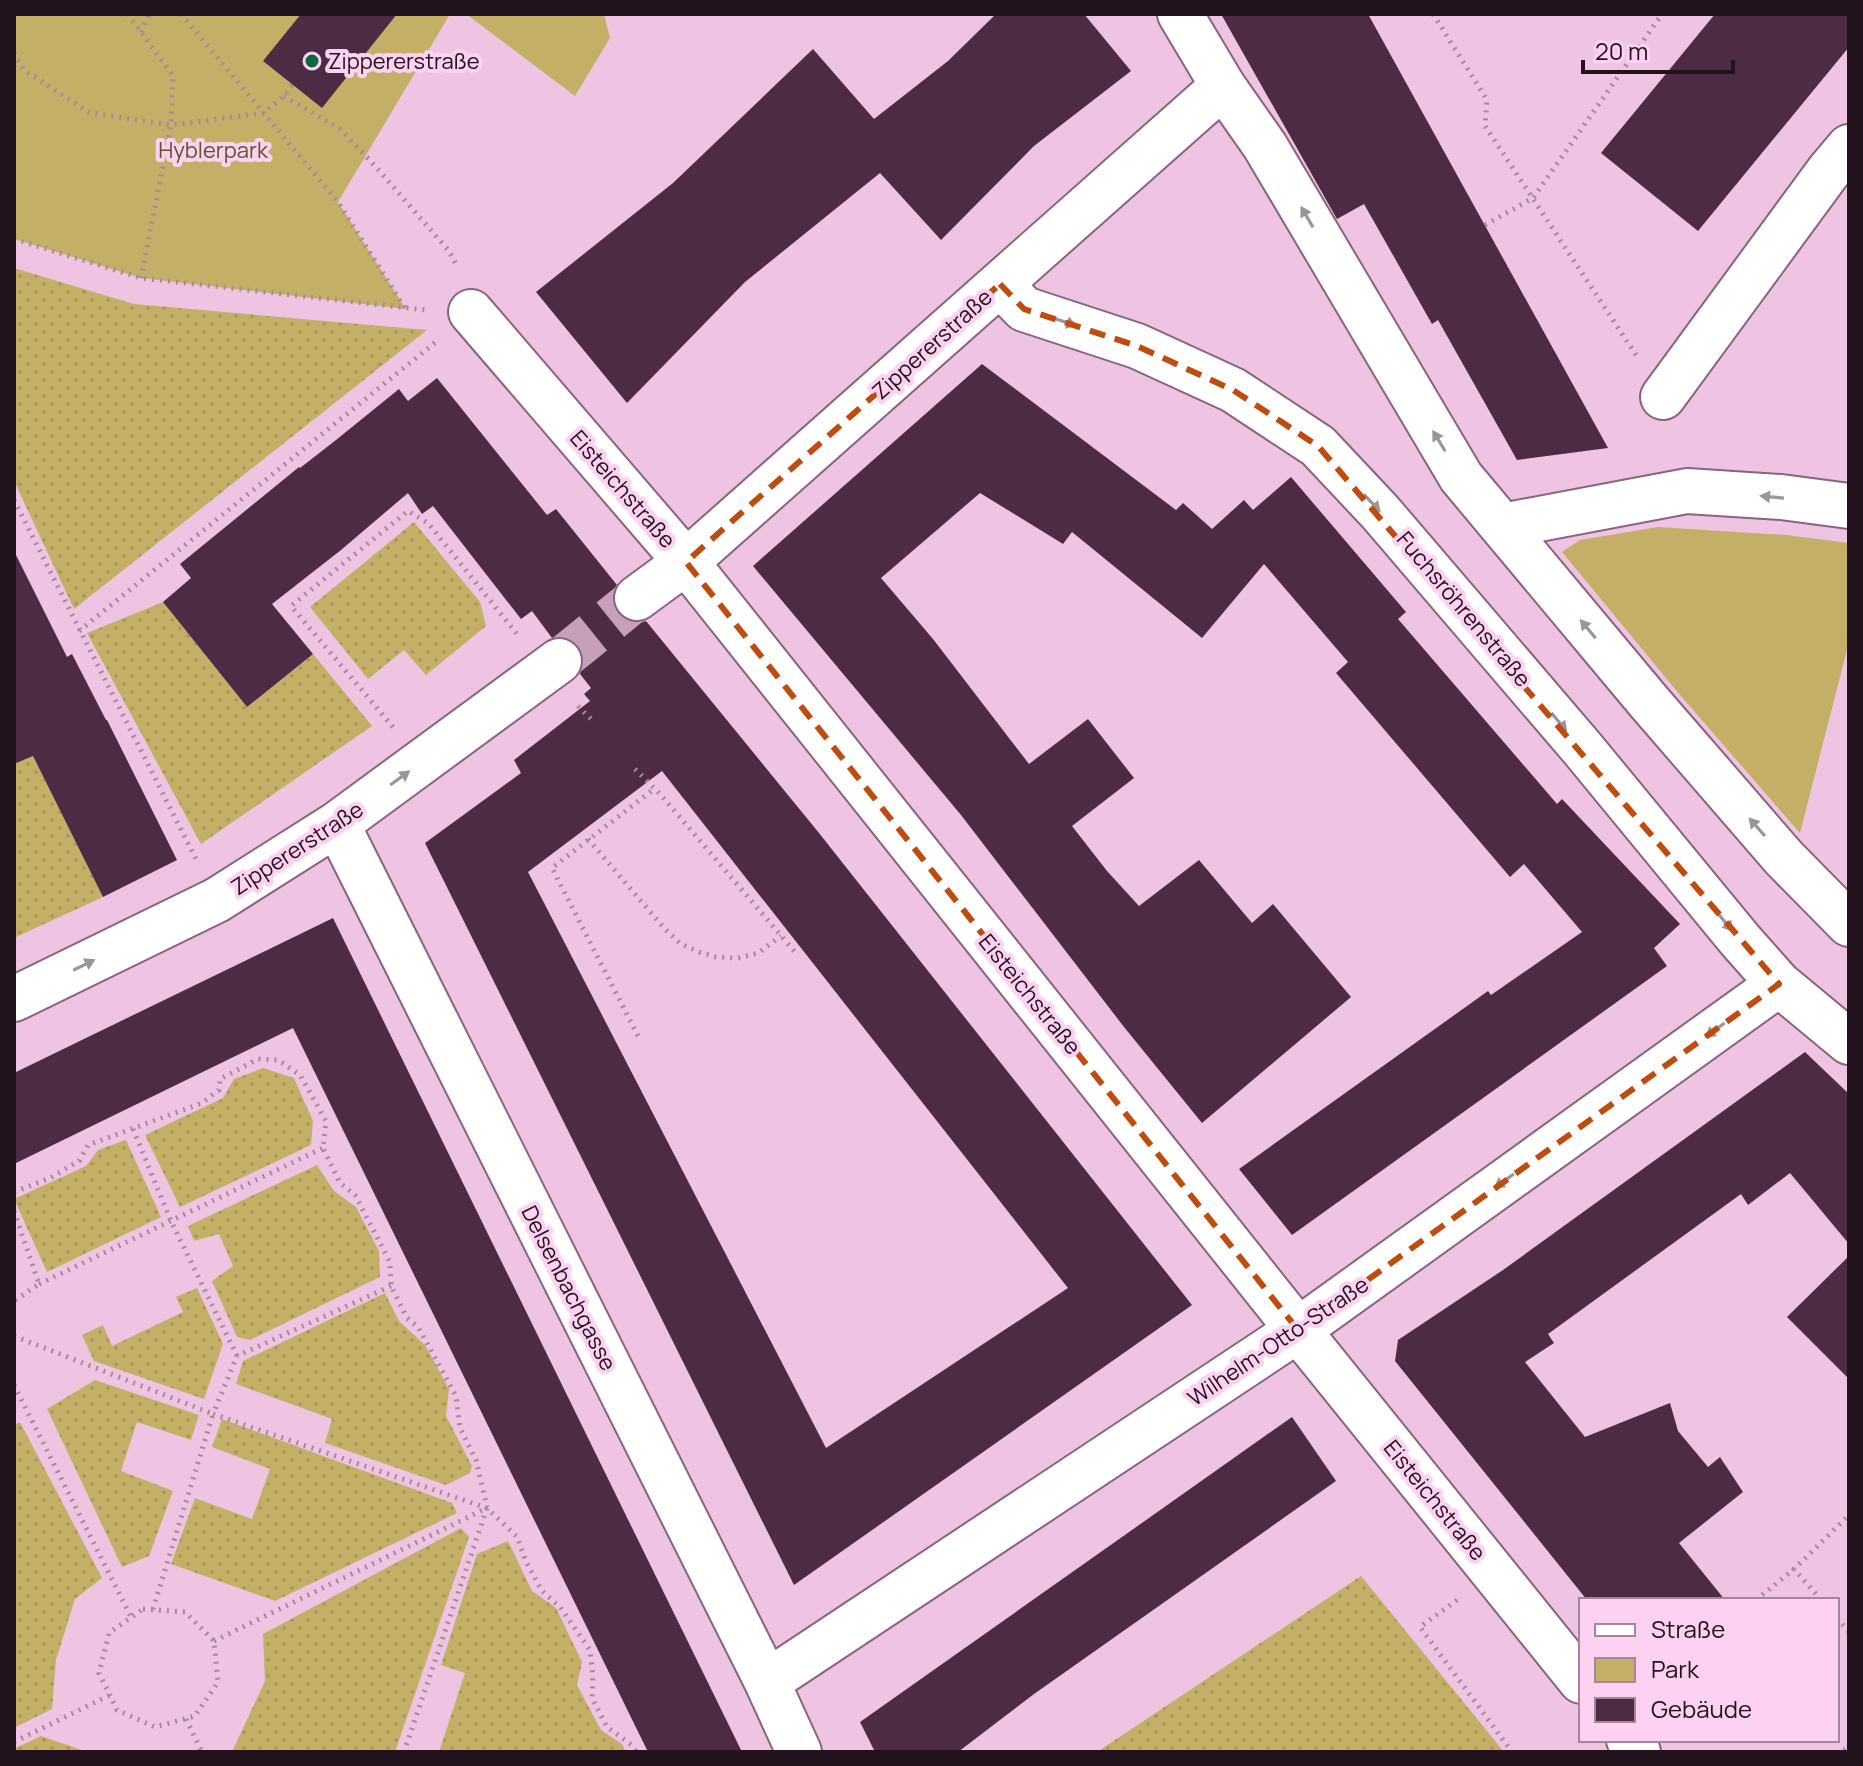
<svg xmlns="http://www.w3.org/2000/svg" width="1863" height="1766" viewBox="0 0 1863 1766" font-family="Manrope,sans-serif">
  <defs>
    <pattern id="grass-dots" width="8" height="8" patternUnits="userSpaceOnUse" patternTransform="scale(2)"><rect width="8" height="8" fill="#c3b066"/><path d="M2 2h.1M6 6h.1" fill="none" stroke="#a79658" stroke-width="1.8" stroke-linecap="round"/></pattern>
  </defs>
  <rect width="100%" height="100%" fill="#efc4e3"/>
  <path fill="url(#grass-dots)" d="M14,268L134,304L427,330L74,609L14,481Z
    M414,522L480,602L486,626L426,675L404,650L368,679L310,607Z
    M163,602L247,707L313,654L372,726L201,844L87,633Z
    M14,740L24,760L33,756L103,897L14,938Z
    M263,1068L294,1078L313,1121L311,1145L180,1207L145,1135L223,1098L234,1079Z
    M126,1140L161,1217L47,1272L14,1199L86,1166L98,1150Z
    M317,1165L334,1191L356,1207L379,1251L380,1277L250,1340L237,1337L212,1281L233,1266L219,1234L194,1241L188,1226Z
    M197,1288L223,1344L204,1399L94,1361L82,1335L103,1325L112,1346L183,1312L176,1297Z
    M385,1293L399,1321L425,1345L449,1389L446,1416L472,1466L470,1473L446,1485L325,1443L332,1419L236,1384L243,1361Z
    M95,1380L199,1415L191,1440L137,1422L121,1471L173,1491L149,1556L122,1567L47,1409Z
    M222,1419L452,1503L457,1513L275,1601L171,1564L195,1498L252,1519L270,1469L212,1447Z
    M20,1422L102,1578L75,1599L56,1660L52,1709L14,1728V1425Z
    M461,1528L469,1537L395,1752H232L265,1681L263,1634Z
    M508,1541L532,1591L556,1608L582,1662L577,1685L601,1730L622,1744L626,1752H439L465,1673L441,1665L477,1554Z
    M1361,1576L1504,1752H1097Z
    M41,1736L88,1752H14V1749Z"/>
  <path fill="#c3b066" d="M14,14H450L338,202L406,309L141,278L14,239Z
    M466,14H604L610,38L575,96Z
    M1658,527L1786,535L1849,543V642L1800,833L1680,695L1562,552L1580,540Z"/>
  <path fill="#4d2b45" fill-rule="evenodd" d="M301,14H397L322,108L263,61Z
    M996,14H1084L1131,71L1034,146L941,240L880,173L745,282L627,403L536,292L673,183L813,49L874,119L948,61Z
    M1221,14H1368L1608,448L1517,460L1438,320L1432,324L1364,204L1337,219Z
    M1715,14H1849V47L1698,231L1601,153Z
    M982,364L1176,510L1183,503L1212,529L1244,500L1253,510L1291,477L1406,612L1398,619L1557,804L1562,799L1680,924L1654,948L1667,966L1292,1235L1239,1169L1488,991L1491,995L1582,932L1524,864L1510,877L1336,673L1348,662L1264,564L1202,638L1072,532L1063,544L980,493L881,578L933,639L1029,764L1088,719L1134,778L1072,826L1107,871L1139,906L1199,860L1252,923L1273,904L1351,997L1202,1123L1124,1027L961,815L753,566Z
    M437,378L547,515L556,509L617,585L614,589L612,600L617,613L628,621L639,623L646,621L819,833L1192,1305L794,1585L425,843L521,773L514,760L590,701L584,694L591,688L580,674L584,659L580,647L568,638L557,636L552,638L532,611L521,619L433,506L422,514L408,493L341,550L272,604L313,654L247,707L163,602L191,578L180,564L299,467L300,468L336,440L399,389L408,401ZM662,771L1068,1288L826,1448L528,872Z
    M14,551L67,657L72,654L106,720H107L177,860L103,897L33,756L14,764Z
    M333,918L742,1752H648L293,1028L14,1164V1073Z
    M1805,1052L1849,1094V1244L1790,1173L1748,1205L1741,1194L1548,1334L1554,1343L1525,1362L1585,1437L1670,1403L1678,1431L1708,1467L1720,1457L1743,1492L1679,1543L1725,1600H1587L1395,1361L1398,1340L1503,1270Z
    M1849,1256V1379L1787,1317Z
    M1292,1417L1336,1481L1034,1694L958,1752H875L860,1722Z"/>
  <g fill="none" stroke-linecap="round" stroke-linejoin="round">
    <path stroke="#c6a0bb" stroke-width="44" stroke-dasharray="44 22" stroke-linecap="butt" d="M559,661L637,598"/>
    <defs>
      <path id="minor" d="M1180,14L1223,86L1265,146L1461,477L1649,702L1784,858L1849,924
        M1000,284L1024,309L1137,346L1233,390L1318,446L1380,512L1582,748L1740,940L1779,984L1849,1042
        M471,312L686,562L1298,1330L1581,1681
        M1663,397L1828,172L1849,147
        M1502,526L1687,491L1781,497L1849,506
        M637,598L686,562L1223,86
        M337,824L767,1682L799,1752
        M14,999L217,900L337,824L559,661
        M767,1682L1298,1330L1779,984
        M1629,1740L1638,1752"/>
    </defs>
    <use href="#minor" stroke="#89637f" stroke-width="48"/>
    <path stroke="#a9879f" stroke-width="5" stroke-dasharray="2 6" stroke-linecap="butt" d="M128,14L173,76L171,125L141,278
      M181,14L338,202L405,308
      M1433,14L1487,100L1485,126L1636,355
      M141,32L149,14
      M14,53L24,70L90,113L171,125L264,113L284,96L293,84
      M284,96L340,129L376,167L449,251L457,266
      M1485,225L1533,198L1662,14
      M14,239L141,278L426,310
      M14,500L196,859
      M79,631L437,341
      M578,706L591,719
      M393,727L291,606L408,511L428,523L517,634
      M635,769L660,794L795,952
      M588,839L664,928L681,944L699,952L716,957L738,958L758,953L781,936
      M638,1036L552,868L654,789
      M133,1129L171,1221L237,1356
      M14,1192L50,1178L79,1161L88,1145L202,1103L219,1090L220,1079L258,1059L278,1060L300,1075L326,1121L323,1148L340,1183L355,1195L390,1262L391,1286L407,1318L418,1327L456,1396L460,1428L476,1460L487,1507
      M14,1211L39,1284L14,1301
      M39,1284L323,1148
      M391,1286L237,1356L213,1414L487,1508L517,1537L526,1562L542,1591L560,1607L590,1650L593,1676L592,1698L607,1727L633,1746L636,1752
      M14,1336L213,1414L153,1609
      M14,1385L131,1617
      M1457,1600L1420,1627L1512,1752
      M1756,1600L1794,1569
      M1821,1600L1794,1569L1849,1515
      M143,1609L185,1612L214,1641L218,1682L195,1716L155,1727L117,1710L99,1673L109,1633Z
      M1837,1618L1849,1632
      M214,1641L487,1508L404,1752
      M186,1719L202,1752
      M14,1742L110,1695
      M1844,1750L1849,1746"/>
    <use href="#minor" stroke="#fff" stroke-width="44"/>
  </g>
  <defs><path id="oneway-solid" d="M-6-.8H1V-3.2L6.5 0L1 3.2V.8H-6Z" transform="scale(2)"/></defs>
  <g fill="#9b9499">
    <use href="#oneway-solid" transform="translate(1307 217) rotate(-120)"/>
    <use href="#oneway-solid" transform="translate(1065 322) rotate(18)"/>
    <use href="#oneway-solid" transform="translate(1439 441) rotate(-121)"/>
    <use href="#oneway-solid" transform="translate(1772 497) rotate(-175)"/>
    <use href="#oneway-solid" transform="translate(1372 503) rotate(47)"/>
    <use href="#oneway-solid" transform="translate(1588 629) rotate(-130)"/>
    <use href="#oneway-solid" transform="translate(1559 722) rotate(50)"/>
    <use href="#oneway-solid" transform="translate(400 778) rotate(-36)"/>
    <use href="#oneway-solid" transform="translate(1757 827) rotate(-131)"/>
    <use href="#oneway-solid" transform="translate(1725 922) rotate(51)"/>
    <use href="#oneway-solid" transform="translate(84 965) rotate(-26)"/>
    <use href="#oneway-solid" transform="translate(1715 1030) rotate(144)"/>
    <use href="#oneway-solid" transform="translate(1504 1181) rotate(144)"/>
  </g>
  <path fill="none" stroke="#c04b0f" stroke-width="6" stroke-dasharray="16 10" stroke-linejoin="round" d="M1000,284L1024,309L1137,346L1233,390L1318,446L1779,984L1298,1330L686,562Z"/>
  <circle fill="#0c693d" stroke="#fcd1f1" stroke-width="3" cx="312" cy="61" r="8"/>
  <g text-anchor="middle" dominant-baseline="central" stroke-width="8" stroke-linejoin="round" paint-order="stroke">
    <g font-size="22" fill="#21121d" stroke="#fcd1f1" text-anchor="start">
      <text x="328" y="61">Zippererstraße</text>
    </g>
    <g font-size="22" fill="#605529" stroke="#fcd1f1">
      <text x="213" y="150">Hyblerpark</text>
    </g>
    <g font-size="22" fill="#21121d" stroke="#fcd1f1">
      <text transform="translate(932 344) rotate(-42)">Zippererstraße</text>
      <text transform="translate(623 489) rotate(49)">Eisteichstraße</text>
      <text transform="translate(1464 609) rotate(50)">Fuchsröhrenstraße</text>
      <text transform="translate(297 848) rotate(-33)">Zippererstraße</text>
      <text transform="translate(1030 994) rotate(51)">Eisteichstraße</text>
      <text transform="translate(569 1288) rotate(63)">Delsenbachgasse</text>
      <text transform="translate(1278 1341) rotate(-34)">Wilhelm-Otto-Straße</text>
      <text transform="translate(1435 1500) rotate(51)">Eisteichstraße</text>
    </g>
  </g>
  <rect width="1863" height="1766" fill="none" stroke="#21121d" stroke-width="32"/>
  <rect x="1579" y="1598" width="260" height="144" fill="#fcd1f1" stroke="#a4859c" stroke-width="2"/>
  <rect x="1595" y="1624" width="40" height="12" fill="#ffffff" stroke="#a4859c" stroke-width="2"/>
  <text x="1651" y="1638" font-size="24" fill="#21121d">Straße</text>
  <rect x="1595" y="1658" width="40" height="24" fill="#c3b066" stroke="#a4859c" stroke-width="2"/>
  <text x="1651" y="1678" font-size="24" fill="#21121d">Park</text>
  <rect x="1595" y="1698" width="40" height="24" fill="#4d2b45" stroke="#a4859c" stroke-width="2"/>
  <text x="1651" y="1718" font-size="24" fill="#21121d">Gebäude</text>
  <path d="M1583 60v12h150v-12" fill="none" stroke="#21121d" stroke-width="4"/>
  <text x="1595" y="60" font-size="24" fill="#21121d" stroke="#fcd1f1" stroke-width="6" paint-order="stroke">20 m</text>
</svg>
